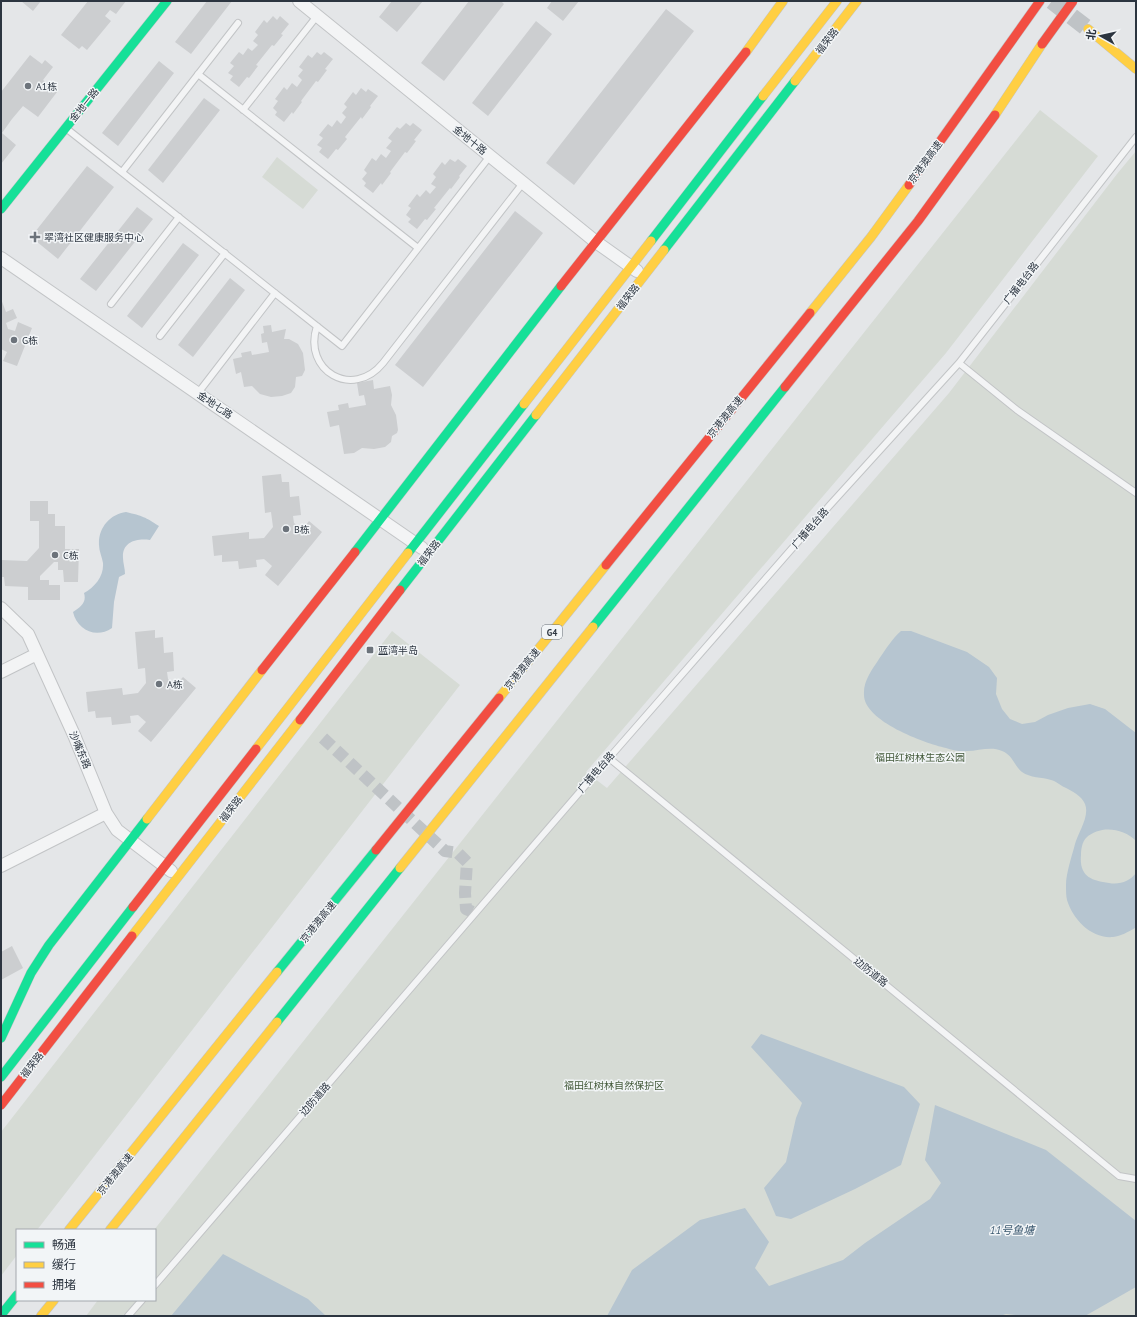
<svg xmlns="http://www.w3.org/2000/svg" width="1137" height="1317" viewBox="0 0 1137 1317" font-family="'PT Sans','Noto Sans SC',sans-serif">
  <rect width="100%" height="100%" fill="#e4e6e8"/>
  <path fill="#d6dbd5" d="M1040,110L1098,156L946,353L586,772L607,788L949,393L1117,174L1136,151V1316H86L98,1300H155V1230H154Z
    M277,157L318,190L303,209L262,177Z
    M392,631L460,685L37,1230H17V1255L1,1276V1132Z"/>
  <path fill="#b6c5d0" d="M126,512C143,516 145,517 159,526L150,540C136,538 122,542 123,558C123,563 125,568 125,574L119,577L114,602L112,628C96,639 77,630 73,612C80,607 87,603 84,593C95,587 104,576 103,563C102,557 99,551 99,545C98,528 110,514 126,512Z
    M901,631H911L967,652L989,667L997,678L996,694L1002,709L1010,719L1022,724L1035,722L1048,715L1068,708L1090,704L1105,709L1136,733V841C1123,828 1100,825 1086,838C1082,842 1081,850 1081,855C1079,876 1091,881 1109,883C1120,885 1130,881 1136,873L1135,928C1128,932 1121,936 1113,937C1092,939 1073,920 1067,900C1066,896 1066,890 1066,885C1066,873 1072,856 1075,844C1078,833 1090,816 1085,804C1082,796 1072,791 1064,787C1060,785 1056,781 1051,780C1042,777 1030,778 1022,772C1014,766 1013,755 1002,751C991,746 979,751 967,751C960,752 952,750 946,748C924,743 864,721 864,695C863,681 872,670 879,659C886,649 892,639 901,631Z
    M761,1034L904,1087L920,1104L901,1165L855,1189L791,1219L776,1216L764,1188L786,1162L796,1118L802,1103L751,1047Z
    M935,1105L1046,1150L1136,1221V1287L1085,1316H1024L1006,1314L1000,1316H607L632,1270L700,1220L745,1208L769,1242L755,1268L769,1286L843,1260L865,1243L930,1199L941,1183L925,1160Z
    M223,1254L308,1299L326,1316H171Z"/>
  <path fill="#ccced0" d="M21,1H41L33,11Z
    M88,1H126L116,14L110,10L105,16L111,21L87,50L82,46L79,49L61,35Z
    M207,1H232L191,54L175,42Z
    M392,1H423L397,32L379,17Z
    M469,1H501L504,4L444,81L421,63Z
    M552,1H579L563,21L547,8Z
    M666,9L694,31L574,185L546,163Z
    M273,16L277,20L280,16L289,24L281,34L283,35L274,46L272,45L256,65L258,66L249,78L247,77L239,87L230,80L233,76L228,73L234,66L230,63L239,52L243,55L248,48L252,51L258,45L253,41L258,35L255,32L264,20L267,23Z
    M536,21L552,34L488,116L472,103Z
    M317,52L321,55L324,52L333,59L325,69L327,70L318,82L316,81L301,101L302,102L293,114L292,112L284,122L275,115L277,112L273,108L278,101L275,99L284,87L287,90L292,83L297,87L302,80L298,76L303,70L299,67L308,55L312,58Z
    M30,55L42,64L45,60L53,67L43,80L57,92L38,117L23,106L12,119L2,133L16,145L1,164V92Z
    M159,61L174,73L118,146L102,133Z
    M361,88L366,92L368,89L378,96L370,106L371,107L362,119L361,117L345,137L347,139L338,150L336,149L328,159L319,152L322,148L317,145L323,138L319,135L328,124L332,127L337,120L341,124L346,117L342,113L347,107L344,104L353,92L356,95Z
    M204,98L220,110L163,183L148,170Z
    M406,123L410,126L413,123L422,130L414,140L416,141L407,153L405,152L390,172L391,173L382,185L381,183L373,193L364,186L366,183L362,179L367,173L364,170L372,158L376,161L381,154L386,158L391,151L386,148L392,141L388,138L397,127L400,129Z
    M450,159L455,162L458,159L467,166L459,176L460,177L451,189L450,188L434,208L436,209L427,220L425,219L417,229L408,222L411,219L406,215L411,208L408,206L417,194L420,197L426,190L430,194L436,187L431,184L436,177L433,174L442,162L445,165Z
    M87,166L114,187L58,259L31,237Z
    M137,207L153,219L96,291L80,279Z
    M515,211L543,233L423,387L395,365Z
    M183,243L199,255L142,328L127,316Z
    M230,278L245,290L193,357L178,345Z
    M1,299L6,312L13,309L17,318L6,323L8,329L15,331L18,322L32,328L17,366L3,361L7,352L1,349Z
    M271,325L272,332L286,329L284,339H289L298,344L303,353L305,370L302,376L296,377L295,387L291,393L282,396L271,397L260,394L252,386L244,387L241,372L236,374L233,359L242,357L241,353L251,351L252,355L269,352L267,342L262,343L261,334L264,333L263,326Z
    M373,380L374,389L390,386L392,395L391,405L396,415L398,430L397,433L392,436L391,442L385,447L374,449L362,448L354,453L344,454L339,425L330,427L327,412L339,410L338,405L348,403L349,408L366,405L364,395L359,396L357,383Z
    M281,474L282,482H289L290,497L299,496L301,515L293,516L294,523L302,530L309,521L322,532L278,586L265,575L272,566L264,559L256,560L257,567L239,569L238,561L222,562V555L214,556L212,536L249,532V539L264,538L273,527L271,512L265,513L262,476Z
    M30,501H48V514H55V526H65V549H79L78,582H64L63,570H58V562H54L40,576V580H49V585H60V600H28V587L5,586L4,577H1V560L27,561L39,548V521H30Z
    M155,630V638L163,637L164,653L173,652L174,671L167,672L168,679L175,686L183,677L196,688L151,742L138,731L146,722L138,715L130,716L131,723L112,725L111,717L96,718L95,711L88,712L86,692L122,688L123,695L138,693L146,683L145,668L138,669L135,632Z
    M12,946L23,968L1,980V952Z"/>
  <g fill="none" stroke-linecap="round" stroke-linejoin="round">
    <path stroke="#bfc3c6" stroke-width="12" stroke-dasharray="12 6" stroke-linecap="butt" d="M323,738L445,851L458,853L467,862L465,893L466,909L475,913"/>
    <path stroke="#bfc3c6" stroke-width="17" stroke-dasharray="17 8" stroke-linecap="butt" d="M1052,1L1088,29"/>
    <defs>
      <path id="lane" d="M198,74L418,248
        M243,110L317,16
        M67,129L342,346L490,156
        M122,172L238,23
        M111,304L179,217
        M317,326C302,371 353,400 383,363L523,183
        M160,336L225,253
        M959,363L1017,410L1136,493
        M198,393L275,293
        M609,758L1119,1176L1136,1179
        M155,1285L609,758L830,505L959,363L1136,137
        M128,1316L142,1300"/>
      <path id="street" d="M299,1L596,242L637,271
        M1,258L422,548
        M1,608L28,634L74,735L106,813L117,830L171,871
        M1,672L37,654
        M1,866L106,813"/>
      <path id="fast" d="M1,209L167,1
        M651,241L763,96
        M664,250L795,81
        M355,552L561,286
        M408,553L524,404
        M400,590L536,415
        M593,627L785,387
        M277,972L376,850
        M277,1022L400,868
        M1,1038L31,973L49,945L147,819
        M1,1077L133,907
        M1,1315L17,1295"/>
      <path id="slow" d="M1088,29L1136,69
        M746,52L783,1
        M795,81L857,1
        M763,96L837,1
        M995,115L1042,44
        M810,313L871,237L909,185
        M524,404L651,241
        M536,415L664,250
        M499,698L606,565
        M256,749L408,553
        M147,819L262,670
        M400,868L593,627
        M132,936L300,720
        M69,1230L277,972
        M110,1230L277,1022
        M41,1316L54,1300"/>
      <path id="jam" d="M909,185L1040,1
        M561,286L746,52
        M785,387L918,221L995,115
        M606,565L810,313
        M262,670L355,552
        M300,720L400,590
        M376,850L499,698
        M133,907L256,749
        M1,1105L132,936"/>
    </defs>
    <use href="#lane" stroke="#c2c4c6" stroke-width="8"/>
    <use href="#street" stroke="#c2c4c6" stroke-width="14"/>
    <use href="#fast" stroke="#c2c4c6" stroke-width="10"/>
    <use href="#slow" stroke="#c2c4c6" stroke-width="10"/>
    <use href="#jam" stroke="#c2c4c6" stroke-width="10"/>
    <use href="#lane" stroke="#f3f4f5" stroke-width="6"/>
    <use href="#street" stroke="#f3f4f5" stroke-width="12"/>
    <use href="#fast" stroke="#16e098" stroke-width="9"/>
    <use href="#slow" stroke="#ffcf43" stroke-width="9"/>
    <use href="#jam" stroke="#f24e42" stroke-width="9"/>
    <defs>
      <path id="jam-bridge" d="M1042,44L1073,1"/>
    </defs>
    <use href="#jam-bridge" stroke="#b7b9bc" stroke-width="10" stroke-linecap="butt"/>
    <use href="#jam-bridge" stroke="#f24e42" stroke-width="9"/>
  </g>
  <g fill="#6c737b" stroke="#f2f5f7" stroke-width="1.5">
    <circle cx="28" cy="86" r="4"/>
    <path d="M33 231h4v4h4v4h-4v4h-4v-4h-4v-4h4z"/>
    <circle cx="14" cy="340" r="4"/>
    <circle cx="286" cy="529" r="4"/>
    <circle cx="55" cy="555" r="4"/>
    <rect x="366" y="646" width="8" height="8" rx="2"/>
    <circle cx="159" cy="684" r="4"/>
  </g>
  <g text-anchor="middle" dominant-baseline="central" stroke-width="3" stroke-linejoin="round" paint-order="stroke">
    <rect fill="#f2f5f7" stroke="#676f77" stroke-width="1" x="542" y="625" width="20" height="14" rx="3"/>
    <g font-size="9" font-weight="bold" fill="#2c3540">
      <text x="552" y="632">G4</text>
    </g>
    <g font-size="10" fill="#2c3540" stroke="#f2f5f7">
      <text transform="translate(827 41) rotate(-52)">福荣路</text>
      <text transform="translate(84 105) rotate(-51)">金地一路</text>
      <text transform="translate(470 140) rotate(39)">金地十路</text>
      <text transform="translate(925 162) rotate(-54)">京港澳高速</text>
      <text transform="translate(1021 283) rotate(-52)">广播电台路</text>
      <text transform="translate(628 297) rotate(-52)">福荣路</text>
      <text transform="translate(215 405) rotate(34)">金地七路</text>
      <text transform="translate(725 417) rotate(-51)">京港澳高速</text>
      <text transform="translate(810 528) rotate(-49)">广播电台路</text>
      <text transform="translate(429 553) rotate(-52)">福荣路</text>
      <text transform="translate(522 669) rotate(-51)">京港澳高速</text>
      <text transform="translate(80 750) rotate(67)">沙嘴东路</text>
      <text transform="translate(596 772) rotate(-49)">广播电台路</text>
      <text transform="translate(231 809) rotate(-52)">福荣路</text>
      <text transform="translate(318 922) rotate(-51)">京港澳高速</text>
      <text transform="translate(871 972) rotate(39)">边防道路</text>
      <text transform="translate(32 1065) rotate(-52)">福荣路</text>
      <text transform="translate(315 1099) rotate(-49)">边防道路</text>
      <text transform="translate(115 1174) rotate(-51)">京港澳高速</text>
    </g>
    <g font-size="10" fill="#2c3540" stroke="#f2f5f7" text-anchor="start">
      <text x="36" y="86">A1栋</text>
      <text x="44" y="237">翠湾社区健康服务中心</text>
      <text x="22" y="340">G栋</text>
      <text x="294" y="529">B栋</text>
      <text x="63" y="555">C栋</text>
      <text x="378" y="650">蓝湾半岛</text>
      <text x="167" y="684">A栋</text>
    </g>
    <g font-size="10" fill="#445a3b" stroke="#f2f5f7">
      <text x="920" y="757">福田红树林生态公园</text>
      <text x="614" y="1085">福田红树林自然保护区</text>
    </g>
    <g font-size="11" font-style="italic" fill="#3b586f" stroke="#f2f5f7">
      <text x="1012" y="1230">11号鱼塘</text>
    </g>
  </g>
  <rect width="1137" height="1317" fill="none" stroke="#2c3540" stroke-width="4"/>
  <rect x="16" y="1229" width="140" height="72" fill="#f2f5f7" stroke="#a3a8ae"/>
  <rect x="24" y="1242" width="20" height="6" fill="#16e098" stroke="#a3a8ae"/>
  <text x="52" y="1249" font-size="12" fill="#2c3540">畅通</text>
  <rect x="24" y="1262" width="20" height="6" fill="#ffcf43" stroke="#a3a8ae"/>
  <text x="52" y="1269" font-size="12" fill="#2c3540">缓行</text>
  <rect x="24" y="1282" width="20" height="6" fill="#f24e42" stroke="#a3a8ae"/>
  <text x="52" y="1289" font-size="12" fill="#2c3540">拥堵</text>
  <g transform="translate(1101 36) rotate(278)" stroke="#f2f5f7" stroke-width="3" paint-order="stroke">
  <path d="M0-3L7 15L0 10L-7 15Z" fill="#2c3540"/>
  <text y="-6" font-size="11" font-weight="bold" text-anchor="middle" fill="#2c3540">北</text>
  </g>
</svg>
